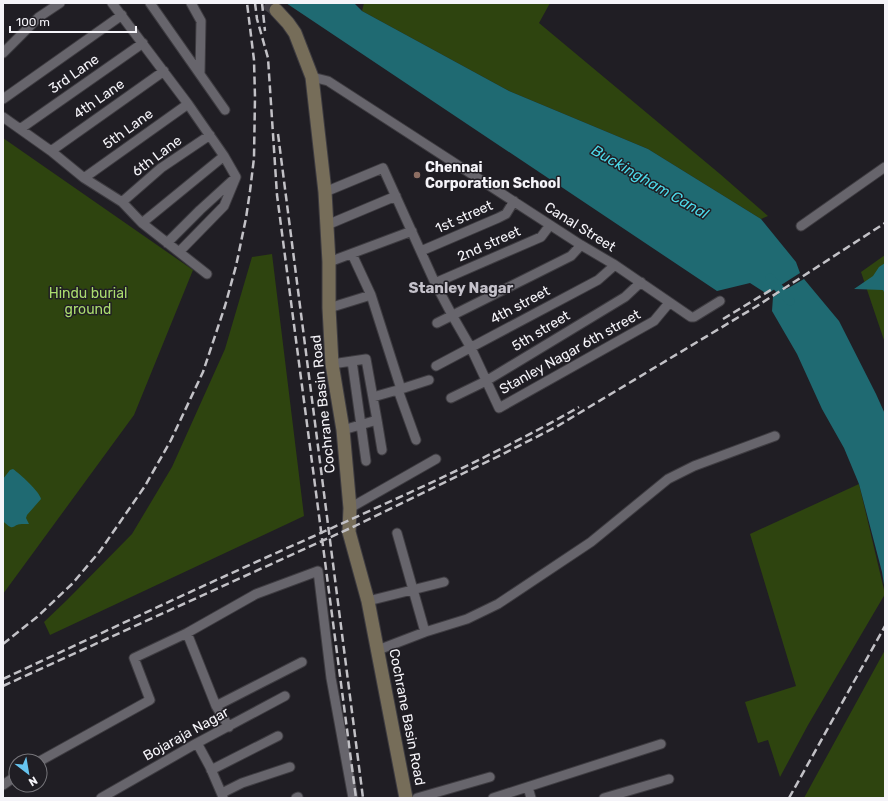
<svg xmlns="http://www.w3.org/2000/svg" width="888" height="801" viewBox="0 0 888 801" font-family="Rubik,sans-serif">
  <rect width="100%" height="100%" fill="#201e24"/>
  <path fill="#2e440f" d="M364,3H550L539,23L720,174L768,216L761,219L648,149L509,91L362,11Z
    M3,138L193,270L134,415L3,594Z
    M272,254L304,516L50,635L44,622L67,600L132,534L172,467L225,349L252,257Z
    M885,255V343L861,272Z
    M859,484L885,594L808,725L780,777L768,740L758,743L745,702L796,686L750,534Z
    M885,650V798H804Z"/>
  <path fill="#1f6a72" d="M286,3H354L362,11L509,91L648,149L761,219L796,262L800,273L767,294L750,283L717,291Z
    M885,263V294L883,290L854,289L873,276L879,267Z
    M804,279L839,321L876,394L885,414V591L882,572L859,484L844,448L822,409L797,354L772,311L773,297Z
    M13,469C20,474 40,492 41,499L27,515L26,518L29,524C27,524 24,524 22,524C12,524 15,533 3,521V479L10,470Z"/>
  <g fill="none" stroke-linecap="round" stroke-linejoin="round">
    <path stroke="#1f6a72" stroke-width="9" d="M770,278L790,301"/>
    <path stroke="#403e44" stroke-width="13" stroke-dasharray="13 6" stroke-linecap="butt" d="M266,3L276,10"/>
    <defs>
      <path id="minor" d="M112,3L188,104L224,156L236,177L224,206L179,252
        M150,3L225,110
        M191,3L201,21L200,73
        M3,53L39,17L60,3
        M312,77L328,81L581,245L615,265L691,317H694L720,301
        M3,99L122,15
        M3,117L51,151L84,178L122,202L142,223L207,274
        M20,129L143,43
        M51,151L164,71
        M84,178L188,104
        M325,192L383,168L435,283L452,315L471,348L499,408L654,321L669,303
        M122,202L161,168L210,135
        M142,223L224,156
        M327,225L396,196
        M801,226L885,167
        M167,243L200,210L234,179
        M421,251L498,218L506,214L514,201
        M352,254L371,295L401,389L373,397
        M329,262L412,231
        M435,283L541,237L550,225
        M329,308L371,295
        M437,323L571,256L581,245
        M352,361L366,461
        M332,364L366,359L377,420L343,430
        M436,366L598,280L615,265
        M401,389L429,380
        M398,390L416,440
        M451,398L486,381L625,297L641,282
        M377,420L382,450
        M350,508L436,459
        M397,533L425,632
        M368,601L444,582
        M187,633L216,706L229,727
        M378,650L425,632L467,619L498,604L591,542L668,479L694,466L775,436
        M216,706L302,662
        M197,743L210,767L223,797
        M40,761L150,700L134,658L187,633L256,594L318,571L331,678L353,798
        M211,770L278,736
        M3,785L16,776
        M528,787L531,798
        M222,793L242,783L290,767
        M101,798L197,743L285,696
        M296,798L298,797
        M417,798L490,777
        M493,798L661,744
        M604,798L669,779"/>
      <path id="secondary" d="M276,10L288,23L295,33L312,77L325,192L329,262V308L332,364L343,430L350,508L349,532L368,601L406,798"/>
    </defs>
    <use href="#minor" stroke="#3e3c41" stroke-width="11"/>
    <use href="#secondary" stroke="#3e3c41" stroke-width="15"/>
    <use href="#minor" stroke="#67656c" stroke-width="9"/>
    <use href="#secondary" stroke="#766d59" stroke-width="13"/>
    <path stroke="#c2c1c6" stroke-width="2.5" stroke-dasharray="8 4" stroke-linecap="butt" d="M255,3L257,19L268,58L277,195L356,798
      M262,3L265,31
      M278,134L363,798
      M723,319L774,288
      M3,644L37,617L72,584L100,551L145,486L171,440L203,372L225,306L236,266L246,218L250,191L254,158L255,97L254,60L247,3
      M3,679C106,631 208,583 312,537C402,496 494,456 579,407
      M3,686L355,526L497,457L556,427L757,306L885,223
      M789,798L885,626"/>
  </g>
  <circle fill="#8d6e63" stroke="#201e24" stroke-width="1.5" cx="417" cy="175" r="4"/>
  <g text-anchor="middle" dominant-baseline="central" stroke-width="3" stroke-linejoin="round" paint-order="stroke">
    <g font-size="14" fill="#f5f4f9" stroke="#201e24">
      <text transform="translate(74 74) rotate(-35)">3rd Lane</text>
      <text transform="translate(99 99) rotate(-35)">4th Lane</text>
      <text transform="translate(128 129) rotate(-36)">5th Lane</text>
      <text transform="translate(157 156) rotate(-37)">6th Lane</text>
      <text transform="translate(464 217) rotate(-24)">1st street</text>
      <text transform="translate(580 227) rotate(32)">Canal Street</text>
      <text transform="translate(489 244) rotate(-24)">2nd street</text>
      <text transform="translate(520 305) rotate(-28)">4th street</text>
      <text transform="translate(541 331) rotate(-31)">5th street</text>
      <text transform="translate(570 352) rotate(-29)">Stanley Nagar 6th street</text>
      <text transform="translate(323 404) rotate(-96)">Cochrane Basin Road</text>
      <text transform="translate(407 717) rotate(79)">Cochrane Basin Road</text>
      <text transform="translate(186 734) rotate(-29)">Bojaraja Nagar</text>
    </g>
    <g font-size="14" font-weight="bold" fill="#f5f4f9" stroke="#201e24" text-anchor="start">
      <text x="425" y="167">Chennai<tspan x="425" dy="16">Corporation School</tspan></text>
    </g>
    <g font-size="14" fill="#aadc6e" stroke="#201e24">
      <text x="88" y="293">Hindu burial<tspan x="88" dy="16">ground</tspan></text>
    </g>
    <g font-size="15" font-style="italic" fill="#4cd9e9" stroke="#201e24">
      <text transform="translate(650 182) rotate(30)">Buckingham Canal</text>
    </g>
    <g font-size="15" font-weight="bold" fill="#c5c2cb" stroke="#201e24">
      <text x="461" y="288">Stanley Nagar</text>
    </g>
  </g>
  <rect width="888" height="801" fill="none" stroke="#f5f4f9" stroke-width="8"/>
  <g transform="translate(28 773) rotate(149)"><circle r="19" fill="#201e24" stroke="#757479"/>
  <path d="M0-3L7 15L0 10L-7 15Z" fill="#66c4ef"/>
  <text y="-6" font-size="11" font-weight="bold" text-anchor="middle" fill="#f5f4f9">N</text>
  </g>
  <path d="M10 26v6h126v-6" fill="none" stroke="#f5f4f9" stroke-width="2"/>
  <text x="16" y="26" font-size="12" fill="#f5f4f9" stroke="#201e24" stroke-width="3" paint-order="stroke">100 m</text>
</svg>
